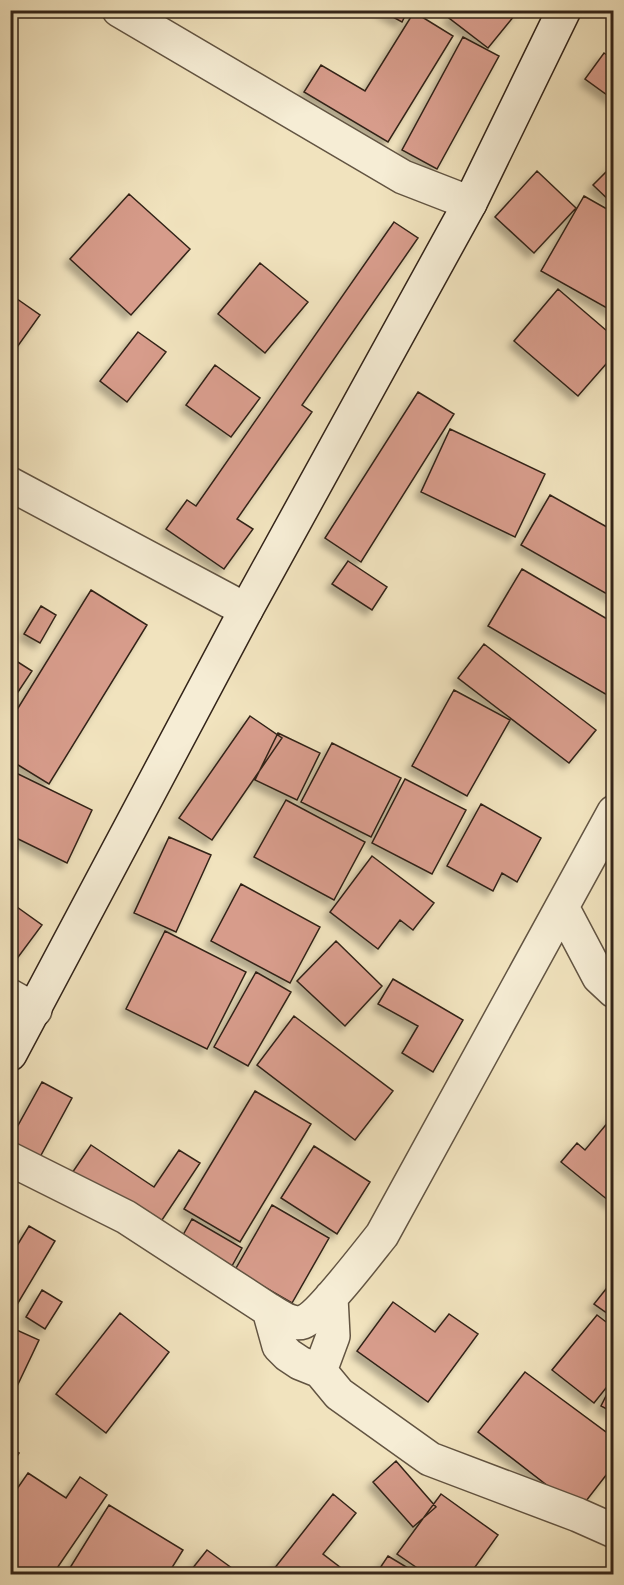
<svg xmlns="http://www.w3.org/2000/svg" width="624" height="1585" viewBox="0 0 624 1585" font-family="'Sorts Mill Goudy',serif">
  <defs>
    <filter id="shadow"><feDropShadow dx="-5.5" dy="5.5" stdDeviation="3" flood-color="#0004"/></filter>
  </defs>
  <rect width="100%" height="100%" fill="#f1e3be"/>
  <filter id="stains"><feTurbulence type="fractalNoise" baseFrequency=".00333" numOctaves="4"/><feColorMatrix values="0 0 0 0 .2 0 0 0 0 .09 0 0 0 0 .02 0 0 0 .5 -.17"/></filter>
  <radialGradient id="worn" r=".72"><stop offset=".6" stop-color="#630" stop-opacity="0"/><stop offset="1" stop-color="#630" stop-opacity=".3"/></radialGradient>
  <path fill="#d79c8b" stroke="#332419" stroke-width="1.5" filter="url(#shadow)" d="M380,10H408L402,22Z
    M380,10H408L402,22Z
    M455,10H519L488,48L449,18Z
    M455,10H519L488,48L449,18Z
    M414,12L453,36L388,142L304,92L321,65L365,91Z
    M414,12L453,36L388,142L304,92L321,65L365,91Z
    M463,37L499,56L437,169L402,150Z
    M463,37L499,56L437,169L402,150Z
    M604,53L614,60V100L585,79Z
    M604,53L614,60V100L585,79Z
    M614,164V205L593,185Z
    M614,164V205L593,185Z
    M537,171L576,208L534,253L495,217Z
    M537,171L576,208L534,253L495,217Z
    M129,194L190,249L131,315L70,259Z
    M129,194L190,249L131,315L70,259Z
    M584,196L614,213V312L541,271Z
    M584,196L614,213V312L541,271Z
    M394,222L418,238L302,405L312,412L237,519L253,529L224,569L166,529L187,500L196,506Z
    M394,222L418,238L302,405L312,412L237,519L253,529L224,569L166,529L187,500L196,506Z
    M260,263L308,302L265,353L218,314Z
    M260,263L308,302L265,353L218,314Z
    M558,289L614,337V355L578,396L514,341Z
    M558,289L614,337V355L578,396L514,341Z
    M10,294L40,315L10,357Z
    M10,294L40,315L10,357Z
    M138,332L166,352L127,402L100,381Z
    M138,332L166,352L127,402L100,381Z
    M215,365L260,398L231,437L186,405Z
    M215,365L260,398L231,437L186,405Z
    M418,392L454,414L361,562L325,538Z
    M418,392L454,414L361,562L325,538Z
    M450,429L545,474L515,537L421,492Z
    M450,429L545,474L515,537L421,492Z
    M550,495L614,531V598L521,545Z
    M550,495L614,531V598L521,545Z
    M348,561L387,587L372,610L332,584Z
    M348,561L387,587L372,610L332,584Z
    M522,569L614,623V699L488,626Z
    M522,569L614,623V699L488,626Z
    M91,590L147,625L49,784L10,760V721Z
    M91,590L147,625L49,784L10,760V721Z
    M41,606L56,615L40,643L24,634Z
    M41,606L56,615L40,643L24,634Z
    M484,644L596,730L569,763L458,678Z
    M484,644L596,730L569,763L458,678Z
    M10,657L32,671L10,704Z
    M10,657L32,671L10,704Z
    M454,690L510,720L467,796L412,766Z
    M454,690L510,720L467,796L412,766Z
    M250,716L282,738L212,840L179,818Z
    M250,716L282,738L212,840L179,818Z
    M278,733L320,753L297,800L255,780Z
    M278,733L320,753L297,800L255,780Z
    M332,743L401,778L371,837L301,802Z
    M332,743L401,778L371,837L301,802Z
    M10,770L92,810L67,863L10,835Z
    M10,770L92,810L67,863L10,835Z
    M405,779L466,810L432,874L372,843Z
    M405,779L466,810L432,874L372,843Z
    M286,800L365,842L334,900L254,857Z
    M286,800L365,842L334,900L254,857Z
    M481,804L541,838L517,882L502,873L493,891L447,866Z
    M481,804L541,838L517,882L502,873L493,891L447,866Z
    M169,837L211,855L176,932L134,913Z
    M169,837L211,855L176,932L134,913Z
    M372,856L434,903L413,930L400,920L378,949L330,912Z
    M372,856L434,903L413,930L400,920L378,949L330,912Z
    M241,884L320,927L290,983L211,941Z
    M241,884L320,927L290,983L211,941Z
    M10,902L42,925L10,968Z
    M10,902L42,925L10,968Z
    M165,931L246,972L207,1049L126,1009Z
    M165,931L246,972L207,1049L126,1009Z
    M336,941L382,986L345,1026L297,981Z
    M336,941L382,986L345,1026L297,981Z
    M256,972L291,992L248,1066L214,1047Z
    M256,972L291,992L248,1066L214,1047Z
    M393,979L463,1020L433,1072L402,1053L418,1026L378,1004Z
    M393,979L463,1020L433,1072L402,1053L418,1026L378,1004Z
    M294,1016L393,1091L355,1140L257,1065Z
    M294,1016L393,1091L355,1140L257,1065Z
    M42,1082L72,1098L40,1157L10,1142V1140Z
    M42,1082L72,1098L40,1157L10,1142V1140Z
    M255,1091L311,1124L240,1242L184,1209Z
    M255,1091L311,1124L240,1242L184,1209Z
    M614,1115V1205L561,1162L577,1143L585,1150Z
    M614,1115V1205L561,1162L577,1143L585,1150Z
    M91,1145L154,1187L179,1150L200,1163L154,1232L70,1176Z
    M91,1145L154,1187L179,1150L200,1163L154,1232L70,1176Z
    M314,1146L370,1182L337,1234L281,1198Z
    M314,1146L370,1182L337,1234L281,1198Z
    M272,1205L329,1238L292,1303L235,1270Z
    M272,1205L329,1238L292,1303L235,1270Z
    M192,1219L242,1248L228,1273L178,1244Z
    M192,1219L242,1248L228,1273L178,1244Z
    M29,1226L55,1241L15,1308L10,1305V1257Z
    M29,1226L55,1241L15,1308L10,1305V1257Z
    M614,1279V1318L594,1304Z
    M614,1279V1318L594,1304Z
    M42,1290L62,1302L45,1329L26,1317Z
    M42,1290L62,1302L45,1329L26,1317Z
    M393,1302L435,1332L449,1314L478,1334L428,1402L357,1351Z
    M393,1302L435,1332L449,1314L478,1334L428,1402L357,1351Z
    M120,1313L169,1352L106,1433L56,1394Z
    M120,1313L169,1352L106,1433L56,1394Z
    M597,1315L614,1328V1378L594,1403L552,1370Z
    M597,1315L614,1328V1378L594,1403L552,1370Z
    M10,1327L39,1340L10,1401Z
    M10,1327L39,1340L10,1401Z
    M525,1372L614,1438V1465L579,1510L478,1432Z
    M525,1372L614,1438V1465L579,1510L478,1432Z
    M611,1386L614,1388V1413L601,1406Z
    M611,1386L614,1388V1413L601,1406Z
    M10,1448L19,1453L10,1468Z
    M10,1448L19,1453L10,1468Z
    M396,1461L436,1507L413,1527L373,1482Z
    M396,1461L436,1507L413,1527L373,1482Z
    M28,1473L66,1498L80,1477L107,1495L53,1574H10V1499Z
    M28,1473L66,1498L80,1477L107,1495L53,1574H10V1499Z
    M333,1494L356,1513L323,1554L349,1574H270Z
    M333,1494L356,1513L323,1554L349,1574H270Z
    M441,1494L498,1535L470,1574H426L397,1554Z
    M441,1494L498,1535L470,1574H426L397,1554Z
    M109,1505L183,1550L168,1574H74L68,1571Z
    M109,1505L183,1550L168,1574H74L68,1571Z
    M207,1550L240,1574H188Z
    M207,1550L240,1574H188Z
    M388,1556L418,1574H376Z
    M388,1556L418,1574H376Z"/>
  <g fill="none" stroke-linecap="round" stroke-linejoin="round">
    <defs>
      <path id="street" d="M119,10L403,177L470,203
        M10,484L246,610
        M562,907L599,977L614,991
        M10,996L35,1010
        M10,1159L126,1217L269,1310C278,1315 292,1326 303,1322C319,1317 369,1251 382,1235L614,812
        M269,1310L279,1346L288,1355L300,1363L320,1371L339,1394L430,1459L578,1515L614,1531
        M320,1371L333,1336L331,1297"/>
      <path id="secondary" d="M10,1054L246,610L470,203L564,10"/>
    </defs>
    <use href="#street" stroke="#625442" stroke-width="36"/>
    <use href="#secondary" stroke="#332419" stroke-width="36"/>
    <use href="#street" stroke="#f6edd5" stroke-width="33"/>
    <use href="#secondary" stroke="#f6edd5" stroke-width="33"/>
  </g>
  <rect width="624" height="1585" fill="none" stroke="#f1e3be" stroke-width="36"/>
  <rect x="12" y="12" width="600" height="1561" fill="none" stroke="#332419" stroke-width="3"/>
  <rect x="18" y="18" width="588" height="1549" fill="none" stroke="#332419" stroke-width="1.5"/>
  <rect width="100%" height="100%" filter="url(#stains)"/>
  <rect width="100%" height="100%" fill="url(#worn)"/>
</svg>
